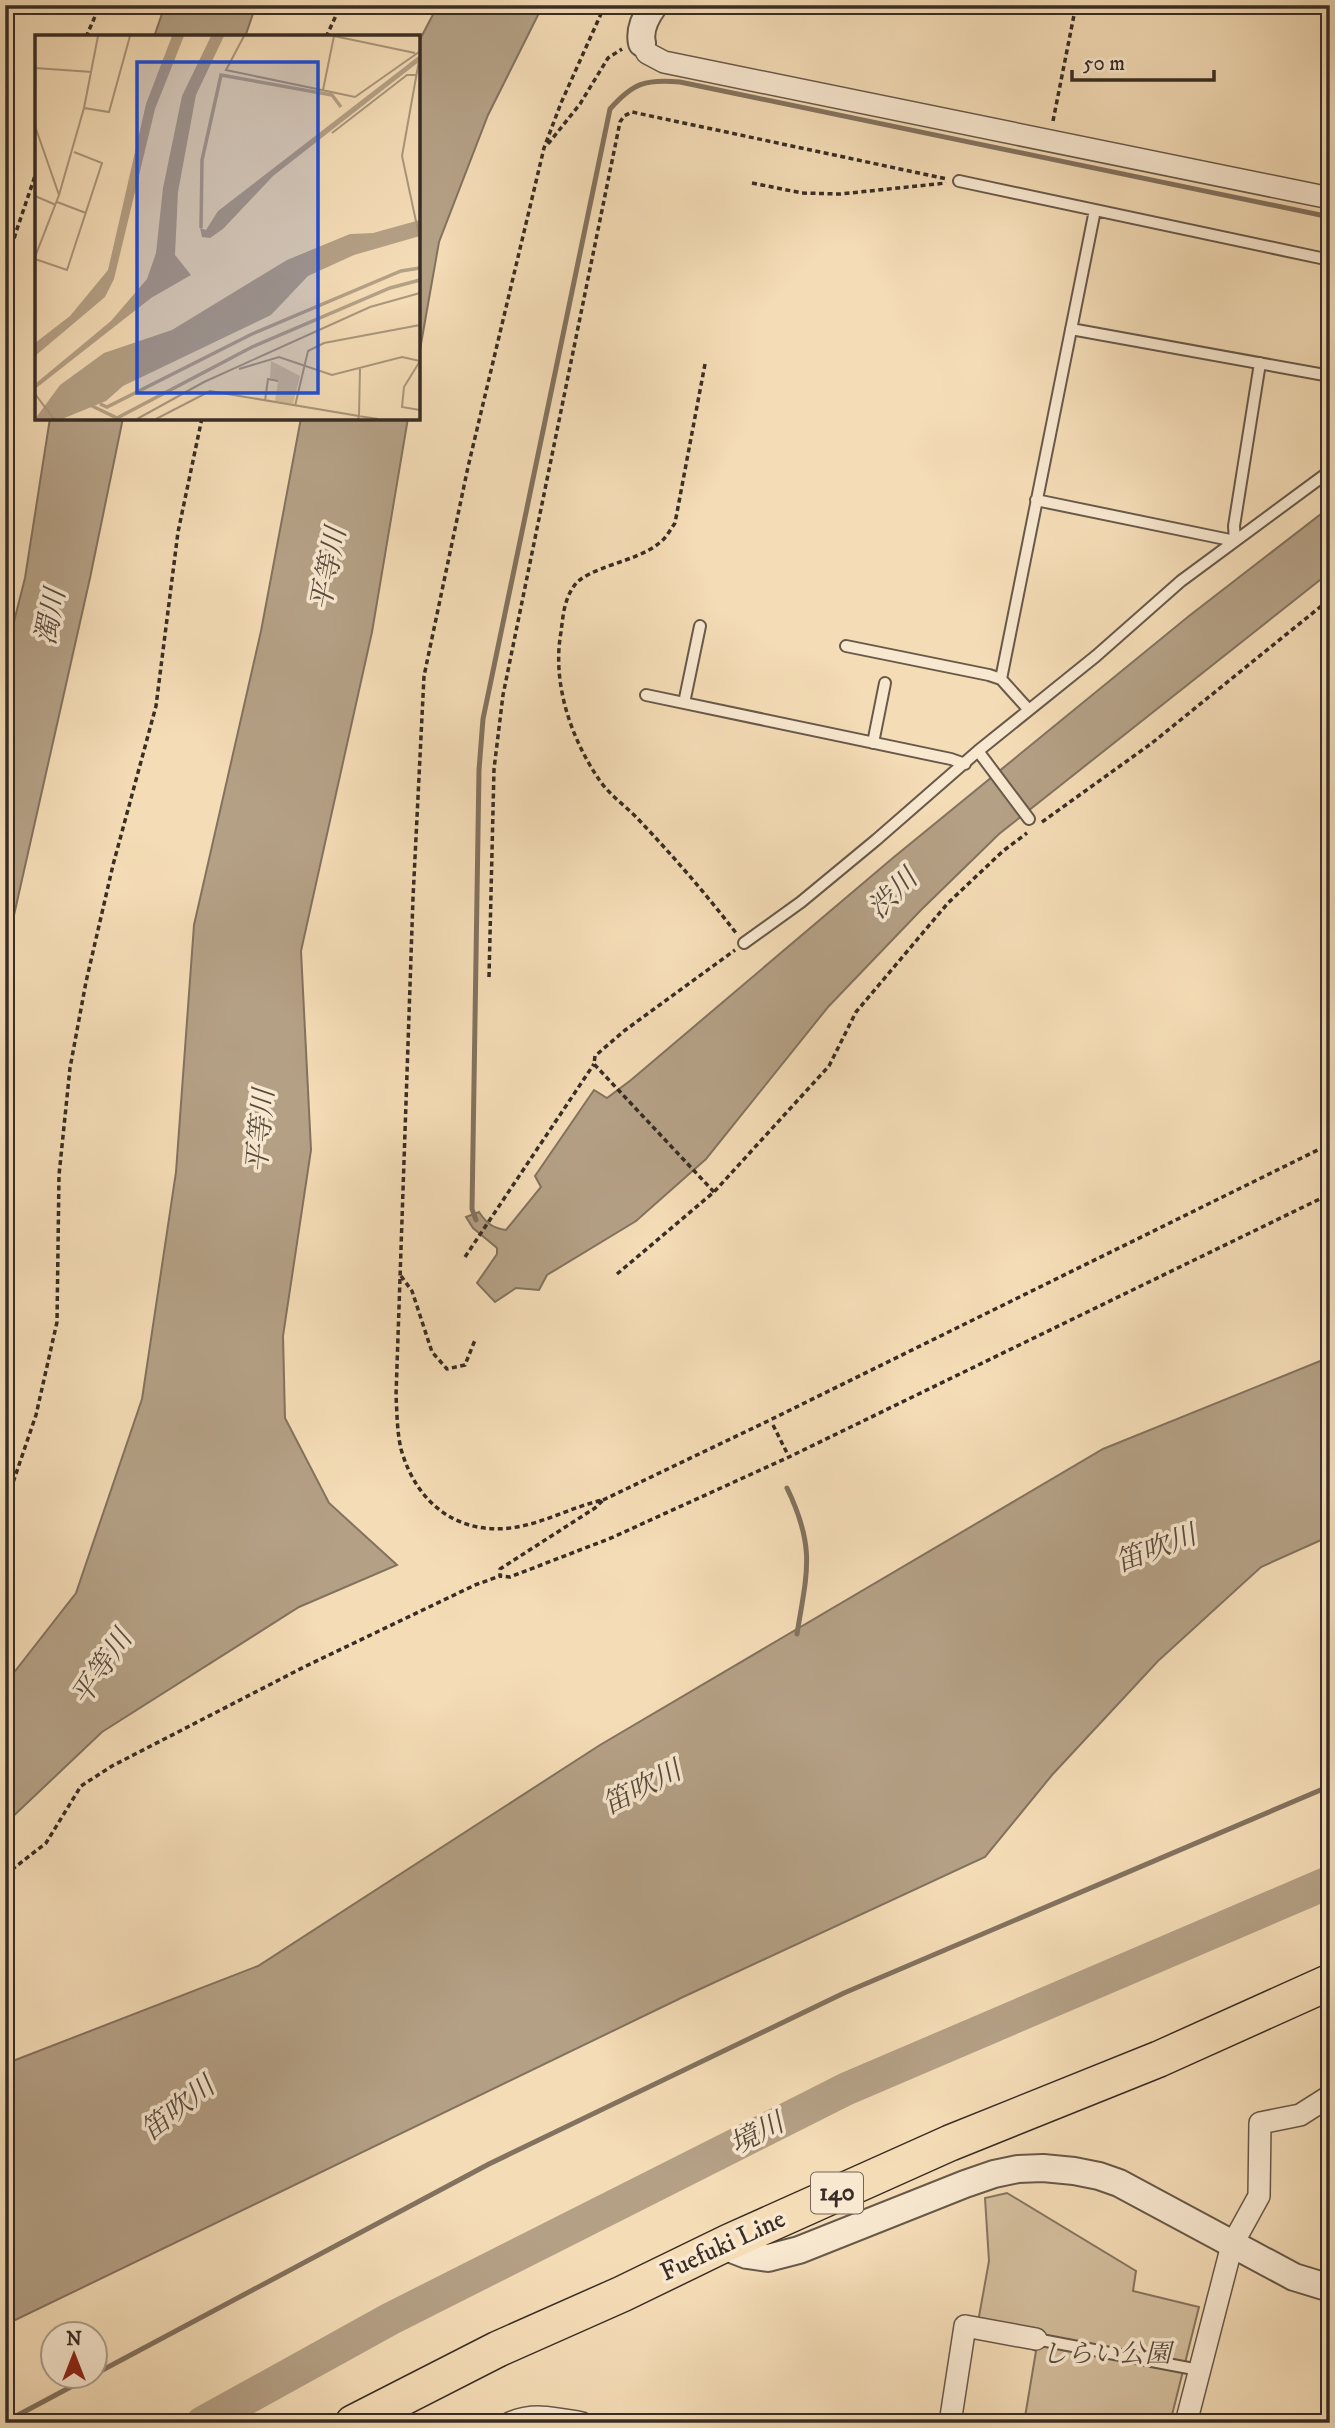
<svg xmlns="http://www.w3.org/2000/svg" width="1335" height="2428" viewBox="0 0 1335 2428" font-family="'IM FELL DW Pica','Noto Serif JP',serif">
  <rect width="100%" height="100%" fill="#f4dcb6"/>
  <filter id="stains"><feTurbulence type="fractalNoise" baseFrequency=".00286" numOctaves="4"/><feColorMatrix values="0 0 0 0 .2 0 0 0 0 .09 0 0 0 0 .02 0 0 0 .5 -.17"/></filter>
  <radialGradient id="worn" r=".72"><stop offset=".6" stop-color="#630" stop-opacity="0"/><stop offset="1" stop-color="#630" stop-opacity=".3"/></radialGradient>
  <path fill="#d4be9d" stroke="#867661" stroke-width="2" d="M1007,2193L1136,2271L1133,2291L1199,2307L1170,2423H1024L1036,2351L978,2322L989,2261L985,2198Z"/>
  <path fill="#b4a085" stroke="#83725f" stroke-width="2" d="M165,5H256L245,37H154Z
    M438,5H543L488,115L439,242L418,361V43Z
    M50,418H123L90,578L5,955V657L25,578Z
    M301,418H408L372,632L301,951L311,1150L283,1336L285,1418L329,1503L397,1565L299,1607L102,1732L5,1824V1684L76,1593L142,1399L176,1172L194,925L261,631Z
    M1330,507V572L999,834L921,910L828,1007L706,1159L636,1221L547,1275L539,1290L516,1288L495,1302L477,1283L497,1254V1248L473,1228L466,1217L479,1212C487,1224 493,1228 506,1230L541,1187L535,1176L594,1090L607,1098L631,1080L894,857L1189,616Z
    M1330,1357V1536L1261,1567L1158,1661L1052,1775L985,1857L683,1997L5,2325V2064L258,1966L600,1745L1103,1449Z"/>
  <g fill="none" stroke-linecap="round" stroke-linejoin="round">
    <path stroke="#83725f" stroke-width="5" d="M476,1220L472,1209L479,770L483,719L610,109C633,83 645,79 680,82L1330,217
      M787,1488C816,1548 807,1572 797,1634
      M5,2422L489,2164L844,1993L1330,1786"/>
    <path stroke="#b4a085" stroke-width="33" d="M202,2423L390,2319L846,2089L1330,1882"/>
    <defs>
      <path id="service" d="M959,181L1330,260
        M1071,329L1330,376
        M1036,500L1235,541L1234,526L1260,363
        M846,646L989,675L1001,679L1029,710
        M1001,679L1095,210
        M646,695L951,759L965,764
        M684,703L700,626
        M873,743L885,683
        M978,751L1029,819
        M744,943L801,902L876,840L978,751L1096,656L1181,581L1330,471
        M1036,2339L1199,2370"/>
      <path id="minor" d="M642,43L647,53L664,62L1330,198
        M510,2423C534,2412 558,2419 582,2423
        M950,2423L965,2326L1036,2339
        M1186,2423L1232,2245L1259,2196L1260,2123L1300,2115L1330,2096"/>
      <path id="tertiary" d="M642,43C639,30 646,16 654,5
        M729,2242L734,2250L747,2255L768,2258L799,2250L965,2184L994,2174L1018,2169L1043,2168L1074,2171L1099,2176L1119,2183L1294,2277L1330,2288"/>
      <path id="trunk" d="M353,2423L498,2349L622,2294L729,2242L950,2143L1159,2059L1330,1982"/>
    </defs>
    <use href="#service" stroke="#685949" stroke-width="14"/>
    <use href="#minor" stroke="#685949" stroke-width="24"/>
    <use href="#tertiary" stroke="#685949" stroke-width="30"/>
    <use href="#trunk" stroke="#392d25" stroke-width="38"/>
    <path stroke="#392d25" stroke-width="3.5" stroke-dasharray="5 3.5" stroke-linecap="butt" d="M605,5L561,103L544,148L468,467L424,676L413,898L396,1395C397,1413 397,1432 401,1449C417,1506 462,1539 522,1526C550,1520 575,1506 603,1500L595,1508L500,1569V1576L510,1577L611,1538L789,1457L1330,1194
      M86,37L100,5
      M326,37L341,5
      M1053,121L1076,5
      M548,144L580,104L608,58L622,49
      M752,183L802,193L840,194L946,183
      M5,271L16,232L37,170
      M705,364L675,523C670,530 665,540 658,544C636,562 587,567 574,586C564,600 563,616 561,632C552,682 570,736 598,778C608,794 626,806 639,820C673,856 706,894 736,933
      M1042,822L1152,743L1330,599
      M489,977L494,769L503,695L620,122L624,116L632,112L947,179
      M714,1192L594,1064L595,1056L624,1031L735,950
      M465,1257L594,1064
      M617,1274L714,1192L829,1066L856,1012L948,903L1003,851L1027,833
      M401,1276L412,1291L432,1352L447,1369L465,1365L475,1340
      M773,1425L789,1457
      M603,1500L770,1420L1330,1144
      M5,1506L36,1415L57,1322L59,1175L70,1068L86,982L113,865L156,706L178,532L202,418
      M5,1875L46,1843L81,1786L112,1766L306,1666L475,1585L500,1576"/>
    <use href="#service" stroke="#f8e8d0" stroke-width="10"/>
    <use href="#minor" stroke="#f8e8d0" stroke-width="21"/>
    <use href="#tertiary" stroke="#f8e8d0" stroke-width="26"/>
    <use href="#trunk" stroke="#f4dcb6" stroke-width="35"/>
  </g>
  <g text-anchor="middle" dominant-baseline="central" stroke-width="7" stroke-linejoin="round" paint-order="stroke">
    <rect fill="#f8e8d0" stroke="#726558" stroke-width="2" x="811" y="2172.5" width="52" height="41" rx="5"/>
    <g font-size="24" font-weight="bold" fill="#392d25">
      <text x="837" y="2193">140</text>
    </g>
    <g font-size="26" fill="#392d25" stroke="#f8e8d0">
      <text transform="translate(723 2246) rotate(-25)">Fuefuki Line</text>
    </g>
    <g font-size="26" font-style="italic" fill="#584a3d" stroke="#f8e8d0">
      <text x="1106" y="2354">しらい公園</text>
    </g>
    <g font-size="28" font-style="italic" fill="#584a3d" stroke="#f8e8d0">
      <text transform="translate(329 569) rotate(-79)">平等川</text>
      <text transform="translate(51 617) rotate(-79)">濁川</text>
      <text transform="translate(893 894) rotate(-45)">渋川</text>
      <text transform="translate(261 1131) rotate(-85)">平等川</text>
      <text transform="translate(1156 1549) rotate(-21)">笛吹川</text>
      <text transform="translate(102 1668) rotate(-56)">平等川</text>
      <text transform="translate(642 1788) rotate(-27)">笛吹川</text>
      <text transform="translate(178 2109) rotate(-38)">笛吹川</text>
      <text transform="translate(757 2134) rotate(-27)">境川</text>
    </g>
  </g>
  <g transform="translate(35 35)">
    <rect width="385" height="385" fill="#f4dcb6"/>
    <path d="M236,326L265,341L258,369L240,366L243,347L235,343Z" fill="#d4be9d"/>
    <path d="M137,1H149L120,74L79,244L70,262L0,321V308L35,281L73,235L111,69ZM176,1H189L161,60L143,157L140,220L156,240L116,263L0,354V349L76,286L112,244L121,218L128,153L147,61ZM385,20V26L238,141L188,194L175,203L167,202L165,193L171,195L183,176ZM385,185V201L319,220L273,241L236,280L88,351L71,366L27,384H0L25,350L69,318L137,295L252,225L315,199L338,198Z" fill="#b4a085"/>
    <path fill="none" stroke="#b4a085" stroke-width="3.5" d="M166,193L167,125L186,40L297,60L306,72M53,369L82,383L217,312L355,253L385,245M65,369L72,372L217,299L366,236L385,233"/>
    <path fill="none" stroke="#a9967c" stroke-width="2" d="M209,1L191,35L320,62L384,17M299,1L380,18M385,20L367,121L385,205M0,33L57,37M288,55L299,1M49,73L63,1M0,91L24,160L0,222M297,98L372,40H381M24,160L49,73L74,77L95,1M0,161L21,170M22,167L51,178M0,224L32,235L67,128L39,117M385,326L369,352L367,372L385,375M204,334L244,322L297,340L367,322L385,326M0,359L19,384M230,366L233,344L243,346M260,371L273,316L289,308L385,290M102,384L169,347L335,272L385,258M121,384L175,356L324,381L325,334M323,384L324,381L343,384"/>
    <path fill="#1d4ed8" fill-opacity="0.15" stroke="#1d4ed8" stroke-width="3.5" d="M102,27H283V358H102Z"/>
    <rect width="385" height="385" fill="none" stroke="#392d25" stroke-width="3.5"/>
  </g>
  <rect width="1335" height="2428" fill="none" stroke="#f4dcb6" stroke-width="28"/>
  <rect x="7" y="7" width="1321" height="2414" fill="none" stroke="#392d25" stroke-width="3.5"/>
  <rect x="14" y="14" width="1307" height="2400" fill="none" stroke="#392d25" stroke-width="2"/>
  <g transform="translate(74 2355)"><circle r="33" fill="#f8e8d0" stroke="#ac9d8c" stroke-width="2"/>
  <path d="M0-5L12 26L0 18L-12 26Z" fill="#8f2418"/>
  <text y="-10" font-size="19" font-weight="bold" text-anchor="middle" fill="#392d25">N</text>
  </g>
  <path d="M1072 70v10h142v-10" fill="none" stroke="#392d25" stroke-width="3.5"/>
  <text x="1083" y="70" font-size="21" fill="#392d25" stroke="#f8e8d0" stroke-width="5" paint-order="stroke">50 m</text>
  <rect width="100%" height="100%" filter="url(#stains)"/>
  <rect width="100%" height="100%" fill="url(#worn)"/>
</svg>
